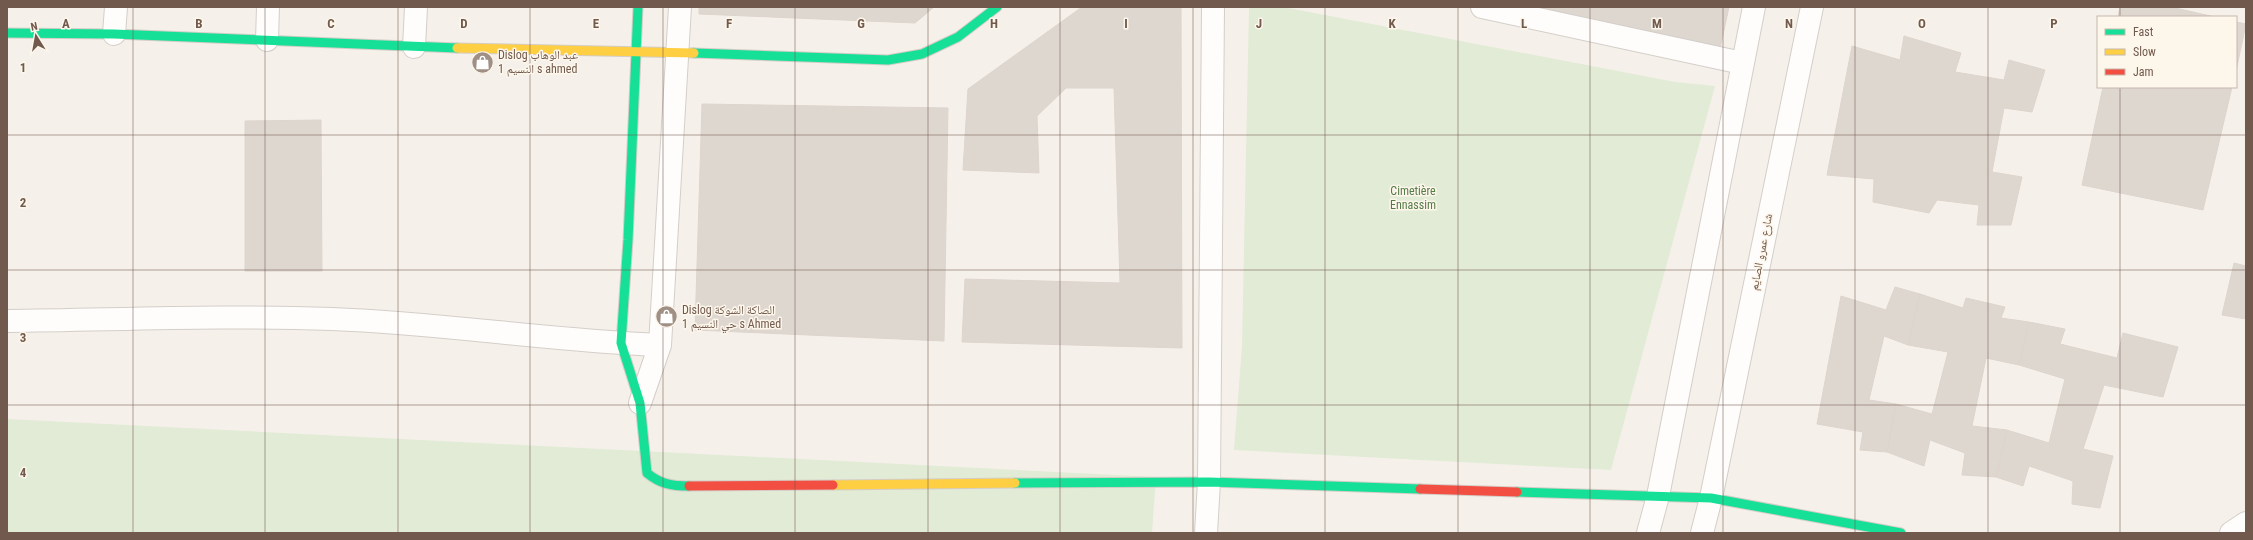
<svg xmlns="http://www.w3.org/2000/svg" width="2253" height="540" viewBox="0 0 2253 540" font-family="'Roboto Condensed','Noto Naskh Arabic',sans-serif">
  <rect width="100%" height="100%" fill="#f5f1ea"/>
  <path fill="#e2ebd6" d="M1249,7H1283L1675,82L1715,86L1611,470L1234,450L1242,346Z
    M7,419L1156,477L1152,533H7Z"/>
  <path fill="#ded7d0" stroke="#ddd4cd" d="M699,7H934L915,23L699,14Z
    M1082,7H1181L1182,348L962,342L965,279L1120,283L1114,88H1066L1037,116L1039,173L963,170L968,89Z
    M1536,7H1729L1719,53Z
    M2120,7H2171L2215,17H2118Z
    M2236,22L2246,24L2236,71Z
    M1904,36L1961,53L1955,72L2004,80L2009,60L2045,70L2032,112L2004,108L1992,172L2022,177L2011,225H1977L1979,205L1937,200L1929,213L1873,202L1874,179L1827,175L1852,46L1900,60Z
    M2103,87H2232L2203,210L2082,185Z
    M702,104L948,108L944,341L695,330Z
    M321,120L322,271H245V121Z
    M2234,263L2246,266V319L2222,315Z
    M1895,287L1920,294L1908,345L1884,336L1869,400L1896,404L1887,452L1860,450L1863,432L1817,424L1841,296L1886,310Z
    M1920,294L1963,308L1966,298L2005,307L2001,318L2029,322L2019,365L1986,358L1972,426L2007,430L1996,477L1962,475L1965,453L1930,440L1924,466L1887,452L1896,404L1932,414L1948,352L1908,345Z
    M2029,322L2065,329L2060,344L2117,358L2123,333L2178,347L2163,397L2104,385L2083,449L2113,456L2100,508L2072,504L2073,481L2029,466L2023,486L1996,477L2007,430L2049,443L2065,379L2019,365Z"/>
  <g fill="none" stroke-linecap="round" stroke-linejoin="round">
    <defs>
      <path id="street" d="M1482,7L1742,63
        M114,34L116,7
        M267,40L268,7
        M414,47L416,7
        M7,321C115,320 224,315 332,319C442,323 551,341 660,345
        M640,403L660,345L680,7
        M1206,533L1209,482L1213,7
        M1648,533L1658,496L1754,7
        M1702,533L1711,498L1812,7
        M2231,533L2246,523"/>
      <path id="fast" d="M638,7L628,240L621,343L640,403L647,473C660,484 672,486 689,486
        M7,33L114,34L457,48
        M694,53L888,60L922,54L958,37L997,7
        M1015,483L1209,482L1420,489
        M1517,492L1711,498L1901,533"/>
      <path id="slow" d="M457,48L694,53
        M833,485L1015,483"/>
      <path id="jam" d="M689,486L833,485
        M1420,489L1517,492"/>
    </defs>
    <use href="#street" stroke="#d4cec8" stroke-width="24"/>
    <use href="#fast" stroke="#d4cdc6" stroke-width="11"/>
    <use href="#slow" stroke="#d4cdc6" stroke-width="11"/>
    <use href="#jam" stroke="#d4cdc6" stroke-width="11"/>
    <use href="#street" stroke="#fefdfc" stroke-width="22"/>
    <use href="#fast" stroke="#16e098" stroke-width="9"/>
    <use href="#slow" stroke="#ffcf43" stroke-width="9"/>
    <use href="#jam" stroke="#f24e42" stroke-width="9"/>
  </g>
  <path fill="none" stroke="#715a4d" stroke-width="1" stroke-opacity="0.55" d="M133,7V533M265,7V533M398,7V533M530,7V533M663,7V533M795,7V533M928,7V533M1060,7V533M1193,7V533M1325,7V533M1458,7V533M1590,7V533M1723,7V533M1855,7V533M1988,7V533M2120,7V17M2120,87V533M7,135H2246M7,270H2246M7,405H2246"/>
  <defs>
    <symbol id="shop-disc" viewBox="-11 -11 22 22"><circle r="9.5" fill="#9f8f84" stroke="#fdf6eb"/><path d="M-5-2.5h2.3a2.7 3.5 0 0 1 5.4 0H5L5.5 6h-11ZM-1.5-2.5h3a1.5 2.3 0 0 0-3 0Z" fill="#fff"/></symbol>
  </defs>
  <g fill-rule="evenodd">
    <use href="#shop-disc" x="470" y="50" width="25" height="25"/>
    <use href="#shop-disc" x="654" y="304" width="25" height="25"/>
  </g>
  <g text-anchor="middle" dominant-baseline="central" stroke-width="3" stroke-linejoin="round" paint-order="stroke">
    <g font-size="12" fill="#715a4d" stroke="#fdf6eb" text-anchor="start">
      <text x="498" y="55">Dislog عبد الوهاب<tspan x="498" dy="14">النسيم 1 s ahmed</tspan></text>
      <text x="682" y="310">Dislog الصاكة الشوكة<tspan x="682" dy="14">حي النسيم 1 s Ahmed</tspan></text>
    </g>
    <g font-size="12" fill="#567b49" stroke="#fdf6eb">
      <text x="1413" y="191">Cimetière<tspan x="1413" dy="14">Ennassim</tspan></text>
    </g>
    <g font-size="12" fill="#715a4d" stroke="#fdf6eb">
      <text transform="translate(1761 252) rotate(-79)">شارع عمرو الصايم</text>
    </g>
  </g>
  <g font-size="13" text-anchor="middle" font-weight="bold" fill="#715a4d" stroke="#fdf6eb" stroke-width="3" stroke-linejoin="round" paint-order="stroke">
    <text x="66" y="28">A</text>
    <text x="199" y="28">B</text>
    <text x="331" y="28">C</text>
    <text x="464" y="28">D</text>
    <text x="596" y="28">E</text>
    <text x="729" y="28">F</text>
    <text x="861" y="28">G</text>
    <text x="994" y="28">H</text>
    <text x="1126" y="28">I</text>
    <text x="1259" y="28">J</text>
    <text x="1392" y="28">K</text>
    <text x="1524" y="28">L</text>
    <text x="1657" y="28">M</text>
    <text x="1789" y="28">N</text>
    <text x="1922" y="28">O</text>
    <text x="2054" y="28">P</text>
    <text x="23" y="72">1</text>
    <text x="23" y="207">2</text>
    <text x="23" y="342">3</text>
    <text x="23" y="477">4</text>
  </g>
  <rect width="2253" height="540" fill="none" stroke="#715a4d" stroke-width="16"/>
  <rect x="2097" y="16" width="140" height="72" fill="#fdf6eb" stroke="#c5b8ac"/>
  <rect x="2105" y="29" width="20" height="6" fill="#16e098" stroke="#c5b8ac"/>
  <text x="2133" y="36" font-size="12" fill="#715a4d">Fast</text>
  <rect x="2105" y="49" width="20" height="6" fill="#ffcf43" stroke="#c5b8ac"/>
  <text x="2133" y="56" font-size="12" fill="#715a4d">Slow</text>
  <rect x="2105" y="69" width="20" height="6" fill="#f24e42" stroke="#c5b8ac"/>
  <text x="2133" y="76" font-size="12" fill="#715a4d">Jam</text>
  <g transform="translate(36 36) rotate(349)" stroke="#fdf6eb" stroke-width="3" paint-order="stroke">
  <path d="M0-3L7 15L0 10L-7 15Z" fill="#715a4d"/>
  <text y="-6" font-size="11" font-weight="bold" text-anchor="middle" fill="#715a4d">N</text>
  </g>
</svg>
